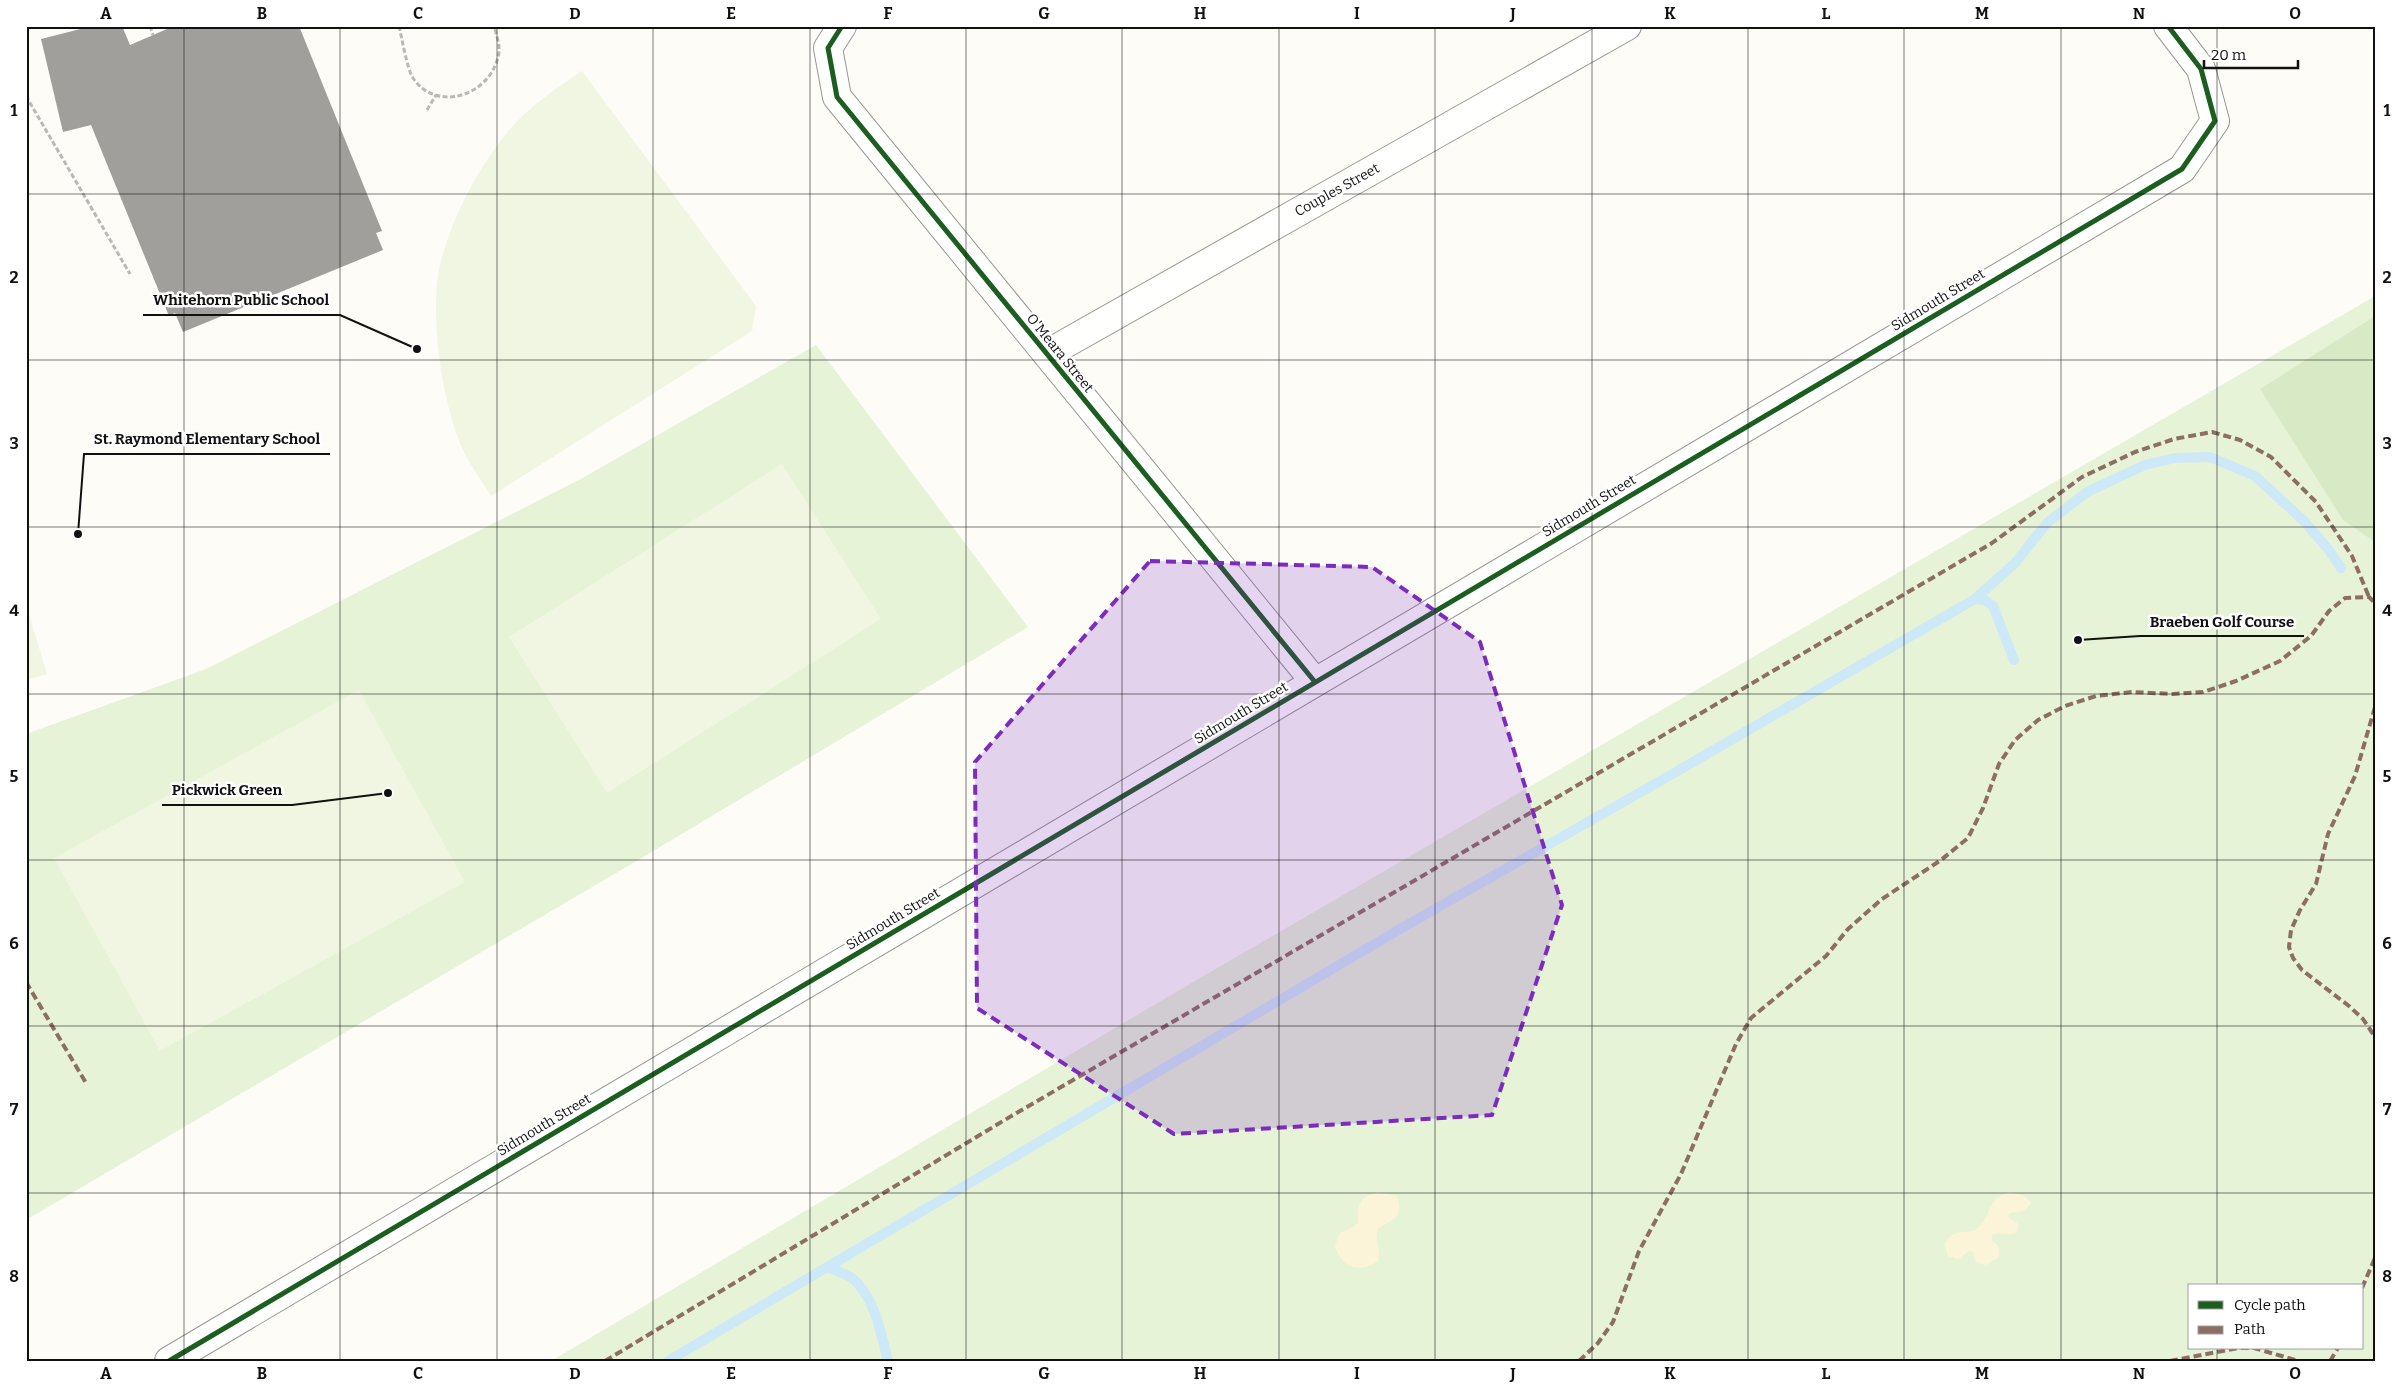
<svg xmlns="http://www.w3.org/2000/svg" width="2401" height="1387" viewBox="0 0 2401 1387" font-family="Bitter,serif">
  <rect width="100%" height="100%" fill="#fdfcf7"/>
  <path fill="#e7f3d7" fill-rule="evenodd" d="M2375,296V1361H551L1188,985ZM2190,1286H2362V1348H2190Z
    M816,345L1028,627L650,853L26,1220V734L206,669L579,480Z"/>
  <path fill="#d8eac5" d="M2375,316V542L2343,520L2260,389Z"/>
  <path fill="#fcf4d9" d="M1378,1192L1397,1196C1404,1222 1391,1217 1377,1230C1375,1242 1381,1250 1378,1261C1358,1275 1342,1267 1335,1246L1340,1233L1354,1227L1358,1222C1357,1204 1360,1197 1378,1192Z
    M2009,1192L2025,1196L2031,1203L2025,1211L2009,1213L2008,1217L2018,1224L2017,1232C2008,1237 2000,1231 1992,1235V1241C1999,1245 2001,1250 1998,1258L1985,1265L1975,1261L1973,1252L1969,1251L1958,1259L1948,1256L1945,1244C1955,1225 1968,1237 1979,1227C1992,1214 1987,1199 2009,1192Z"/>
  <path fill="#f0f6e1" d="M582,71L756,306L752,331L491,496C483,482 472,468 465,454C442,408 428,311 441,261C453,216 477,170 506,134C527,108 555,89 582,71Z
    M782,464L881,619L607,793L509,637Z
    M26,604L47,674L26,680Z
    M359,690L465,882L160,1051L54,858Z"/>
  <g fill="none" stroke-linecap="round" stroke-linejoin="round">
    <path stroke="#cde8f7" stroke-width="10" d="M1975,599L1985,600L1993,606L2014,660
      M827,1267C834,1270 845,1273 852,1278C875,1297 881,1334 888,1361
      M668,1361L1400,929L1674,773L1975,599L2015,563L2047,523L2087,492L2145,465L2175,458L2210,457L2255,476L2304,521L2329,550L2341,568"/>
  </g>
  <path fill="#a19f9c" d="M92,26H122L130,45L174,26H299L382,231L376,233L383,250L183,332L175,313L169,316L91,125L63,132L41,39Z"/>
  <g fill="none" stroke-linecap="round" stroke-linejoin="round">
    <defs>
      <path id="street" d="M842,26L828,48L837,97L1315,682
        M1047,354L1627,26
        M169,1361L2182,169L2215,121L2201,69L2168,26"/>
    </defs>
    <use href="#street" stroke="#979795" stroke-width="30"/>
    <path stroke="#b9b9b8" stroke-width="3" stroke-dasharray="5 2.5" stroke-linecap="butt" d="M150,26L153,35
      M399,26C402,38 407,69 413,78C437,114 493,95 499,52C500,44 496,34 494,26
      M26,96L130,274
      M427,110L436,95"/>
    <use href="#street" stroke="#fffffe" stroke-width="28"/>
    <path stroke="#8d6e63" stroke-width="4" stroke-dasharray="8 4" stroke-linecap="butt" d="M2375,707L2355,776L2328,834L2316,884L2300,910L2291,930L2289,947L2293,958L2302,970L2349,1006L2363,1019L2375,1037
      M26,982L86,1083
      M2362,1288L2375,1258
      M605,1361L1003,1121L1992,543L2082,477L2135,452L2174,439L2212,432L2240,440L2271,457L2316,502L2352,556L2369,597
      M1579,1361L1598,1343L1613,1322L1639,1251L1681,1174L1736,1044L1751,1018L1826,956L1848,929L1882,899L1941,860L1968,838L1983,808L1999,764L2015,740L2038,720L2065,706L2096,696L2132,692L2173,694L2203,692L2236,681L2280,661L2311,636L2329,611L2345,598L2369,597L2375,603
      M2170,1361L2238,1348H2254L2299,1361
      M2330,1361L2338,1348"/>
    <defs>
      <path id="cycleway" d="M842,26L828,48L837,97L1315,682
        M169,1361L2182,169L2215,121L2201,69L2168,26"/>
    </defs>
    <use href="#cycleway" stroke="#fff" stroke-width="8"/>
    <use href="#cycleway" stroke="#1b5e20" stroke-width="5"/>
  </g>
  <path fill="#7b2cbf" fill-opacity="0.2" stroke="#7b2cbf" stroke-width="4" stroke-dasharray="10 6" stroke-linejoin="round" d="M1150,561L1372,567L1480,642L1562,905L1492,1115L1174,1134L977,1008L975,762Z"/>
  <path fill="none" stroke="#111" stroke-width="1" stroke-opacity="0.55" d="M184,26V1361M340,26V1361M497,26V1361M653,26V1361M810,26V1361M966,26V1361M1122,26V1361M1279,26V1361M1435,26V1361M1592,26V1361M1748,26V1361M1904,26V1361M2061,26V1361M2217,26V1286M26,194H2375M26,360H2375M26,527H2375M26,694H2375M26,860H2375M26,1026H2375M26,1193H2375M2217,1348V1361"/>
  <g text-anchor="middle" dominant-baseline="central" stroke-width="5" stroke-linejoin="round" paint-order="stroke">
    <g font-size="14" fill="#111" stroke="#fff">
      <text transform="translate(1337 190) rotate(-29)">Couples Street</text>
      <text transform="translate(1938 300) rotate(-31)">Sidmouth Street</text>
      <text transform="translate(1060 353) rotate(51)">O'Meara Street</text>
      <text transform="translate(1589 506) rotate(-31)">Sidmouth Street</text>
      <text transform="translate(1241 713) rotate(-31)">Sidmouth Street</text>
      <text transform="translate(893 919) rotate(-31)">Sidmouth Street</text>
      <text transform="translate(544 1125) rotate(-31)">Sidmouth Street</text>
    </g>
  </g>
  <path fill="none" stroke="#111" stroke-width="2" d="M417 349L340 315H143M78 534L84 454H330M2078 640L2140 636H2304M388 793L292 805H162"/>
  <g fill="#111" stroke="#fff" stroke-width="2">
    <circle cx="417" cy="349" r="5"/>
    <circle cx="78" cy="534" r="5"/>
    <circle cx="2078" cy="640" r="5"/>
    <circle cx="388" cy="793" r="5"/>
  </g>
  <g font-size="15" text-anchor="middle" font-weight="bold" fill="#111" stroke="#fff" stroke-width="5" stroke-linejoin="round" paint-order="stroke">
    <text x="241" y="305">Whitehorn Public School</text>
    <text x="207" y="444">St. Raymond Elementary School</text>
    <text x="2222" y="627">Braeben Golf Course</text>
    <text x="227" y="795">Pickwick Green</text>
  </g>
  <rect width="2401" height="1387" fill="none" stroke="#ffffff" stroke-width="55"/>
  <rect x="2188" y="1284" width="175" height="65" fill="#ffffff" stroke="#a0a0a0"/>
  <rect x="2198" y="1301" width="25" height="8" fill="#1b5e20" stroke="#a0a0a0"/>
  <text x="2234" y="1310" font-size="15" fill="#111111">Cycle path</text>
  <rect x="2198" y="1326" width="25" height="8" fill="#8d6e63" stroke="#a0a0a0"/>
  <text x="2234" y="1334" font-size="15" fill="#111111">Path</text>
  <path d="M2204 60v8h94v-8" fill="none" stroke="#111111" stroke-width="2.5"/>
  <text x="2211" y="60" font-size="15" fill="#111111" stroke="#ffffff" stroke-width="4" paint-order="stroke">20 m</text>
  <rect x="28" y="28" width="2346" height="1332" fill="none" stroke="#111" stroke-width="2"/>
  <g font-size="16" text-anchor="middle" font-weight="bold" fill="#111">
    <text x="106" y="19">A</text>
    <text x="262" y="19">B</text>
    <text x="418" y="19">C</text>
    <text x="575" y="19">D</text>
    <text x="731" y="19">E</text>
    <text x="888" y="19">F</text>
    <text x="1044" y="19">G</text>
    <text x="1200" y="19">H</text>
    <text x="1357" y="19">I</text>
    <text x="1513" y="19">J</text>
    <text x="1670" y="19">K</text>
    <text x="1826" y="19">L</text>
    <text x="1982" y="19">M</text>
    <text x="2139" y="19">N</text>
    <text x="2295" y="19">O</text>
    <text x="14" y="116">1</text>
    <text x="2387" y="116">1</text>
    <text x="14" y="283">2</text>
    <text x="2387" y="283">2</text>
    <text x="14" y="449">3</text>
    <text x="2387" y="449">3</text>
    <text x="14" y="616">4</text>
    <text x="2387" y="616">4</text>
    <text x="14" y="782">5</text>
    <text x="2387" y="782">5</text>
    <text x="14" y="949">6</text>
    <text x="2387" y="949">6</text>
    <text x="14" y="1115">7</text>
    <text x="2387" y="1115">7</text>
    <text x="14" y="1282">8</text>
    <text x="2387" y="1282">8</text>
    <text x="106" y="1379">A</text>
    <text x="262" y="1379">B</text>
    <text x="418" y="1379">C</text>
    <text x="575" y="1379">D</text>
    <text x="731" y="1379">E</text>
    <text x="888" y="1379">F</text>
    <text x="1044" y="1379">G</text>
    <text x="1200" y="1379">H</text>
    <text x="1357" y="1379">I</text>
    <text x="1513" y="1379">J</text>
    <text x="1670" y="1379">K</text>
    <text x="1826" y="1379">L</text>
    <text x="1982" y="1379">M</text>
    <text x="2139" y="1379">N</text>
    <text x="2295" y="1379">O</text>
  </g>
</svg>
